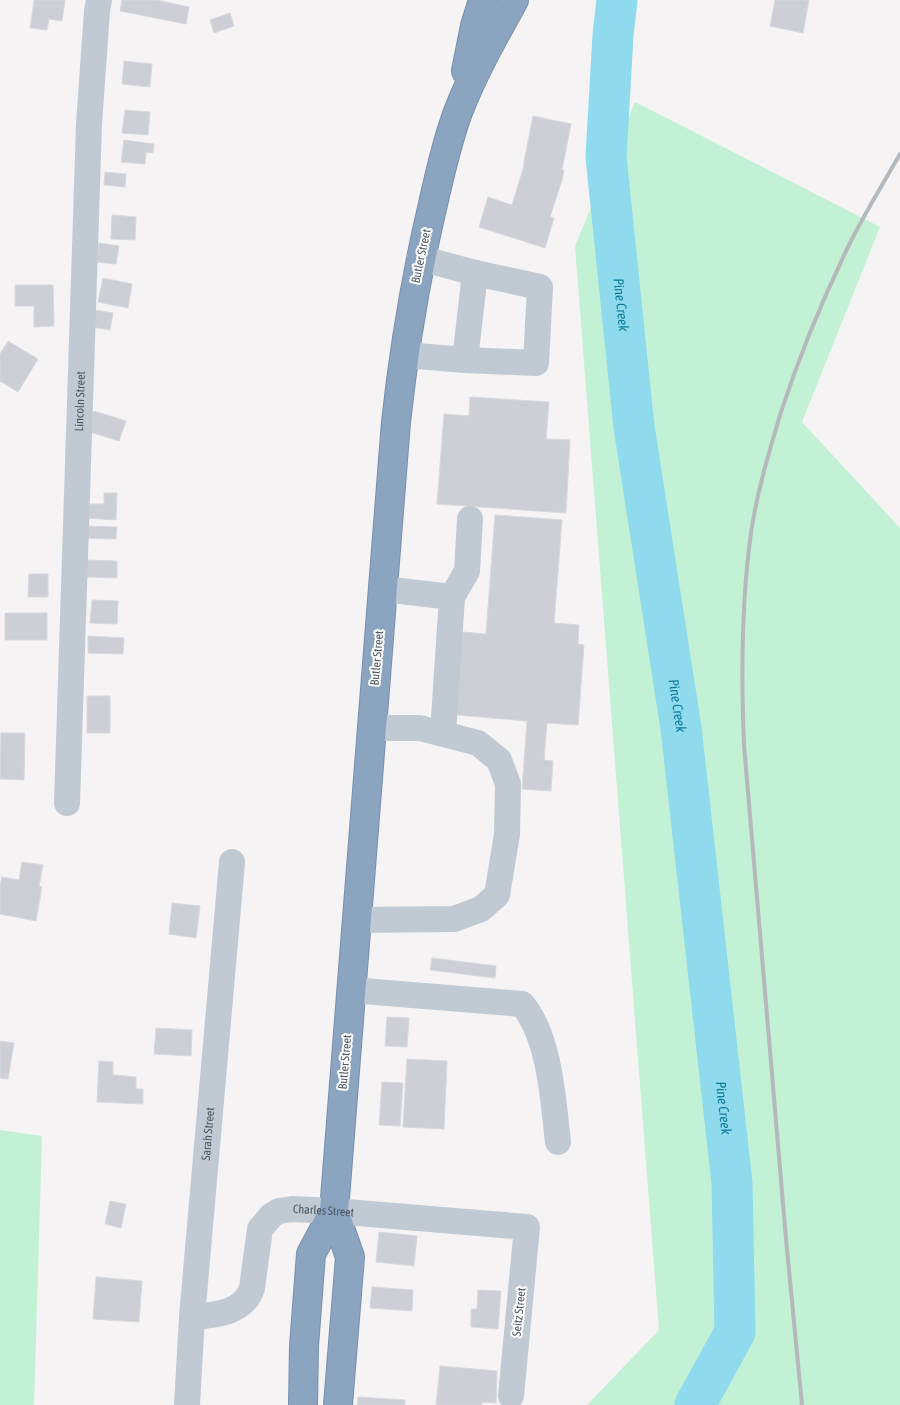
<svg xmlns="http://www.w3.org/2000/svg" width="900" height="1405" viewBox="0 0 900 1405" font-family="'Asap Condensed',sans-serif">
  <rect width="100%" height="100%" fill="#f5f3f3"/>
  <path fill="#c3f1d5" d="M635,102L880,227L802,422L900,528V1405H587L659,1330L575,246Z
    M0,1130L42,1136L34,1405H0Z"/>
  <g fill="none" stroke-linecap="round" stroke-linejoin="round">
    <path stroke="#90daee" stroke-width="7" d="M685,1405L705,1387"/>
    <path stroke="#90daee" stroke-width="41" id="s1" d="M617,0L613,35L606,157L634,427L681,728L732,1183L735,1332L695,1405"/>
  </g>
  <path fill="#cdcfd5" stroke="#d7d9de" d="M34,0H65L62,21L49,19L47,30L30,28Z
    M122,0H157L189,7L186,24L120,11Z
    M775,0H809L803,33L770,26Z
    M230,13L234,26L214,33L210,20Z
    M124,61L152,64L150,87L122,84Z
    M125,110L150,112L148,135L122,133Z
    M533,116L571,124L562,170H564L562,180L550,217L554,218L545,248L479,227L488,197L512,205L524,166V162Z
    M124,140L154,144L153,153L146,152L145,164L121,162Z
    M105,172L126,174L125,187L104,185Z
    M112,215L136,217L135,240L111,239Z
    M99,243L119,246L116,264L96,262Z
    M103,278L132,284L128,308L98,302Z
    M15,285H53L54,326L34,327V306H15Z
    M95,310L113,313L110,330L92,327Z
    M8,341L38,359L18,392L0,381V354Z
    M470,397L549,402L546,439L570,440L566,513L437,504L444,414L469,416Z
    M94,411L126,421L119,441L87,431Z
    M104,493H117L116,520L85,518L86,504H104Z
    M495,515L562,520L554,623L579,625L578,644L584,645L578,725L547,723L544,760L553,761L551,791L522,789L527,721L445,714L451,631L486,634Z
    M84,526L117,527L116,539L83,538Z
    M84,560L117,561V578L84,577Z
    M29,574H48V597H28Z
    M92,600L118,601L117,624L90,623Z
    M5,613H47V640H5Z
    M88,636L124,638L123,654L88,653Z
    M87,696H110V733H87Z
    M1,733H25L24,780L0,779Z
    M22,862L43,865L39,886L42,887L36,921L0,914V886L2,877L19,880Z
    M172,903L200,906L196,938L169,934Z
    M432,958L496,966L495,978L430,970Z
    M387,1017L409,1018L407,1047L385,1046Z
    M156,1028L192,1030L191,1056L154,1054Z
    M0,1041L14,1043L8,1079L0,1078Z
    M407,1059L447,1061L444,1129L403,1127Z
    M99,1061L113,1062V1075L136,1077V1089H143V1104L97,1102Z
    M382,1082L403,1083L400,1126L379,1125Z
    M110,1201L126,1204L121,1228L105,1224Z
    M379,1232L417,1236L414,1266L376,1262Z
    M96,1277L142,1281L139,1322L93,1319Z
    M372,1287L413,1290L412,1311L370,1308Z
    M478,1290L501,1291L498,1329L471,1327V1309H477Z
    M440,1366L497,1371L496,1403L482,1402V1405H436Z
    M358,1397L405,1400V1405H357Z"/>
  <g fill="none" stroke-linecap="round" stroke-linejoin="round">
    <defs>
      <path id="highway" d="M466,71L475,26L483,0
        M334,1211L350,1257L338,1405
        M303,1405L304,1346L311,1254L334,1211L396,422C404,349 416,276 433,204C440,173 447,142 458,112C473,73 494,36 514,0"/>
    </defs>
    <use href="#highway" stroke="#7690ad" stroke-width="30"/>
    <g stroke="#c1cad2" stroke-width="26">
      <path d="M405,355L465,360L536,363L540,287L475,273L420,258"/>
      <path d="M465,360L475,273"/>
      <path d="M383,589L452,597L443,733"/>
      <path d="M452,597L467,571L470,519"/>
      <path id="s2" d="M67,803L89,124L97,11L99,0"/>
      <path d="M357,920L454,919L481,909L497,895L507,834L508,784L499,760L478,743L420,728H372"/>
      <path d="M351,990L522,1004C550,1037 553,1100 558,1142"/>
      <path id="s3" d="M192,1317C216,1315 244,1313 252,1288L260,1229L272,1215L279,1211L292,1209L334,1211L527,1227L511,1396"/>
      <path id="s4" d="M187,1405L192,1317L232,862"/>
    </g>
    <use href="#highway" stroke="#8ba5c1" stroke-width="28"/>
    <path stroke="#b5b8bd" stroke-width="4" d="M802,1405L786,1239L744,745C741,674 741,604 751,533C757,492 769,452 781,412C800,354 823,298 850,243C865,213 883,184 900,154"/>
  </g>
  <g text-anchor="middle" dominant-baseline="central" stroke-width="4" stroke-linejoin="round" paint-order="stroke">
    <g font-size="12" fill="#4a5661" stroke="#fff">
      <text transform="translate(421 256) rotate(-78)">Butler Street</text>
      <text stroke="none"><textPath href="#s2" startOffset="402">Lincoln Street</textPath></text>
      <text transform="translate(377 658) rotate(-85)">Butler Street</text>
      <text transform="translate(345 1062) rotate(-85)">Butler Street</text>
      <text stroke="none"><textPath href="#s4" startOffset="272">Sarah Street</textPath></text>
      <text stroke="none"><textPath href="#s3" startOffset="202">Charles Street</textPath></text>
      <text transform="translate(519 1312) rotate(-84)">Seitz Street</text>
    </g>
    <g font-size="14" font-style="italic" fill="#0c7c9b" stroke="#fff">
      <text stroke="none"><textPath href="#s1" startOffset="306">Pine Creek</textPath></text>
      <text stroke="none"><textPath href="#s1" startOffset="711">Pine Creek</textPath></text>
      <text stroke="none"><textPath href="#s1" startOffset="1116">Pine Creek</textPath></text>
    </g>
  </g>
</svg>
